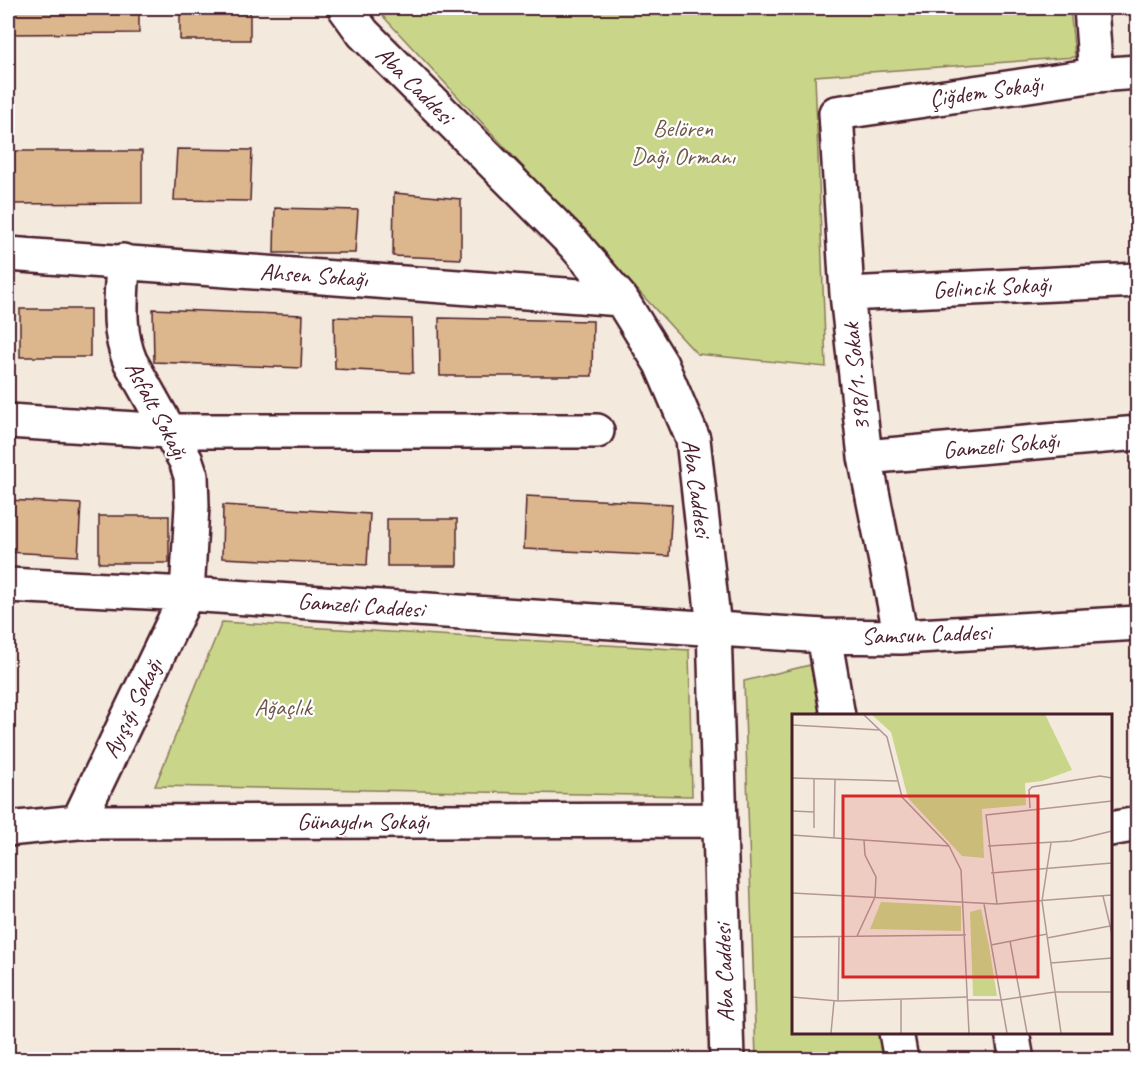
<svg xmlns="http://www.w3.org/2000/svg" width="1145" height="1067" viewBox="0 0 1145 1067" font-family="Caveat,sans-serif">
  <rect width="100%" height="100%" fill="#f4e9dd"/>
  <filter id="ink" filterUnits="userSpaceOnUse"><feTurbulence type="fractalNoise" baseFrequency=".0167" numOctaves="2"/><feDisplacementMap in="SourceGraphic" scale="12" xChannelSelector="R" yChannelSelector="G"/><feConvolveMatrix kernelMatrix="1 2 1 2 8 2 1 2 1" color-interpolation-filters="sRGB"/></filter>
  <g filter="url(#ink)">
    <path fill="#c9d689" stroke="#8a7a5a" stroke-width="1.5" d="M378,8H1070L1075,57L815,76L826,367L697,354L379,12Z
      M222,622L689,650L692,796L155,786Z
      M810,665L821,716H794V1032L880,1033L884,1059H756L744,681Z"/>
    <path fill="#dcb68d" stroke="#4a1f2b" stroke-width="1.5" d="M8,8H139V33L8,34Z
      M180,8H250V40H180Z
      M177,149L252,150L250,201L174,200Z
      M8,151H142V203L8,204Z
      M394,193L461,199V259L393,256Z
      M275,208L358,210L355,253H274Z
      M20,309H90V357H20Z
      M153,309L303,315L301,368L154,362Z
      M334,317L412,319L413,373L335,369Z
      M439,318L593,321L592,376H440Z
      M526,496L672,504L669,556L524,549Z
      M8,500L81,504L78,556L8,552Z
      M223,505L370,514L367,565L222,558Z
      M99,516H169V563H99Z
      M387,519H457V566H387Z"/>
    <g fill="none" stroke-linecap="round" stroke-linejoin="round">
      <defs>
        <path id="minor" d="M345,8L363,33L574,244L621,299L661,364L693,439L714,628L727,1060
          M1091,8L1096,75
          M8,254L621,299
          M847,294L1138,280
          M8,421L168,431H597
          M865,457L1138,433
          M8,585L187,594L824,636L901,637L1138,623
          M824,636L838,716
          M901,637L865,457L847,294L836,113L1096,75L1138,72
          M78,822L187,594L192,506L191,476L186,461L130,361C116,327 122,297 123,261
          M8,829L78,822L720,820
          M1110,829L1138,824
          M896,1032L901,1060
          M1012,1032L1017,1060"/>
      </defs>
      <use href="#minor" stroke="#4a1f2b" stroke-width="38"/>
      <use href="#minor" stroke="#fff" stroke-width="33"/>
    </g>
  </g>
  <g text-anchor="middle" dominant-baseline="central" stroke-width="4.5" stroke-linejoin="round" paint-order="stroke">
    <g font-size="24" fill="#4a1f2b" stroke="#fff">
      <text transform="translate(415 85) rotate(45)">Aba Caddesi</text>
      <text transform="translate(986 91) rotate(-8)">Çiğdem Sokağı</text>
      <text transform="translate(314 275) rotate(4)">Ahsen Sokağı</text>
      <text transform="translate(992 287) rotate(-3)">Gelincik Sokağı</text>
      <text transform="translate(856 377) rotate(-96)">398/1. Sokak</text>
      <text transform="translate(157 410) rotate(62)">Asfalt Sokağı</text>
      <text transform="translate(1001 445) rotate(-5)">Gamzeli Sokağı</text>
      <text transform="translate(697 488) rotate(82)">Aba Caddesi</text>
      <text transform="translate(361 605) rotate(4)">Gamzeli Caddesi</text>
      <text transform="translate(926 634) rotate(-2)">Samsun Caddesi</text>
      <text transform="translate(132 708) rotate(-64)">Ayışığı Sokağı</text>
      <text x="363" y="821">Günaydın Sokağı</text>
      <text transform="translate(724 973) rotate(-92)">Aba Caddesi</text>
    </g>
    <g font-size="24" fill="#705647" stroke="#fff">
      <text x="683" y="128">Belören<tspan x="683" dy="28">Dağı Ormanı</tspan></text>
      <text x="283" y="707">Ağaçlık</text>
    </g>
  </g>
  <g transform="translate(792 714)">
    <rect width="320" height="320" fill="#f4e9dd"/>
    <path d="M79,0H253L280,56L250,67L233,69L234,91L190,95L192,144L170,142L116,84L99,18ZM89,188L169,192V217L78,215ZM189,195L197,232L205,282H181L178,198Z" fill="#c9d689"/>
    <path fill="none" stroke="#b09896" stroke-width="1.5" d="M71,0L95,23L110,83L157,132L169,156L177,319M0,11L88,16M0,64L105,67M238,94L237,76L240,73L308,62L320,64M0,97L22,98M22,114V64M0,121L157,132M42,124L43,65M259,129L250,187L269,319M196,132L279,127L320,117M199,159L320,149M0,179L205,190L320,181M311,182L320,220M192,190L215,319M205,190L194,101L320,87M65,222L83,183L84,163L73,141L72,126M0,223L174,221M255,224L318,212M218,227L235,319M199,231L255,220M259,249L320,244M0,283L46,287L176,283M109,285V319M176,286H209L263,278H320M46,287L47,223M39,319L42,287"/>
    <path fill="#d62828" fill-opacity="0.15" stroke="#d62828" stroke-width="3" d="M51,82H246V263H51Z"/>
    <rect width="320" height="320" fill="none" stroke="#4a1f2b" stroke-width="3"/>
  </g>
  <rect width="1145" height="1067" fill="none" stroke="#fff" stroke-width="30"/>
  <rect x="15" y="15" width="1115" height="1037" fill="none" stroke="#4a1f2b" stroke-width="2" filter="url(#ink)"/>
</svg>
